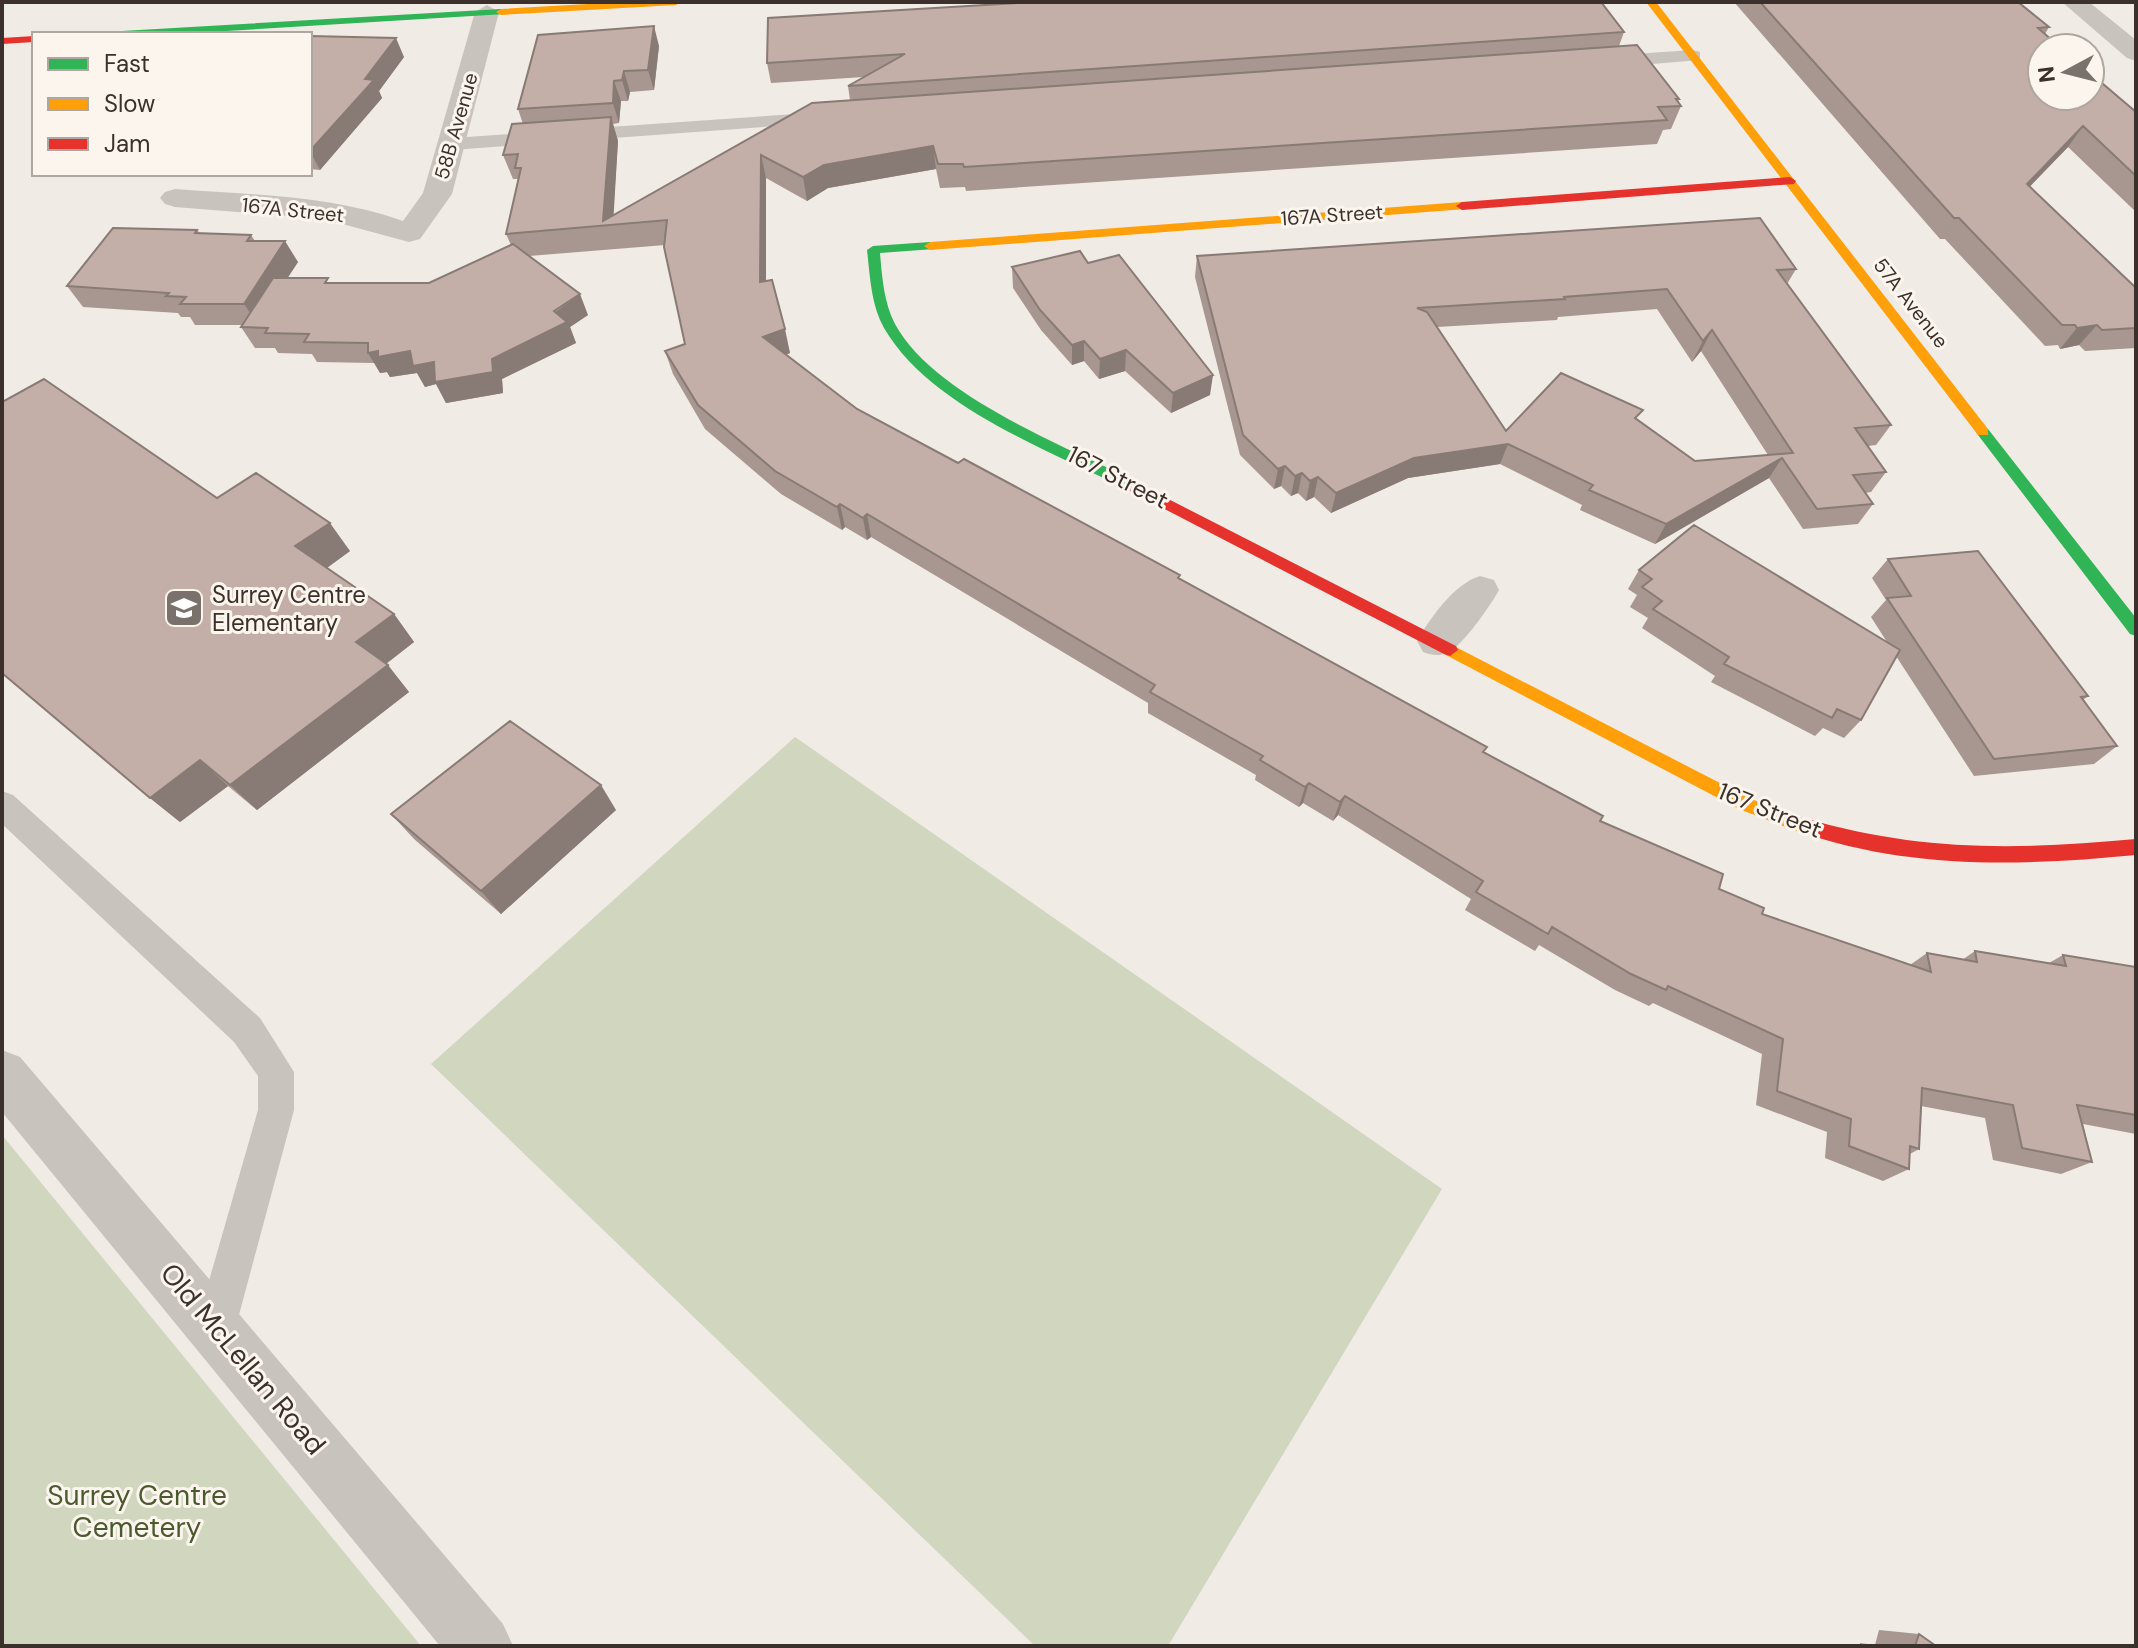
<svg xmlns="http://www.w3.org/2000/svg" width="2138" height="1648" viewBox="0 0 2138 1648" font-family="'DM Sans',sans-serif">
  <rect width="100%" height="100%" fill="#f0ebe5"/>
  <path fill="#d1d6bf" d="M795,737L1442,1189L1168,1646H1035L431,1064Z
    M2,1135L421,1646H2Z"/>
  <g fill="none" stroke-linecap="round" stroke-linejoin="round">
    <path fill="#c9c3be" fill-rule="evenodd" d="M1693,50L1700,52V60L1604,68L1595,62L1604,56Z
      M824,112L831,114L834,118L831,122L452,150L442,144L452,138Z
      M2,791L13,795L260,1018L294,1072V1110L236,1326L230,1340L216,1346L202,1340L196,1326L258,1110V1076L234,1042L2,824Z"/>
    <path fill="#c9c3be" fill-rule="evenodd" d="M2062,2H2089L2136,40V61L2127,58Z
      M487,5L499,12L452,194L420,239L409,242L324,219L175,207L165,204L160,198L165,192L175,189C251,195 330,195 403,221L423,193L475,12Z
      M1480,576L1494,580L1499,590C1491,605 1463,645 1449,652C1439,657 1432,655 1423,652L1417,641C1430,618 1455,583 1480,576Z
      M2,1050L20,1057L503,1624L513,1646H440L2,1112Z"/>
    <path fill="#30b455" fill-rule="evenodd" d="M501,9L506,12L505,14L176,34H117L122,31Z
      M930,242L936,246L934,249L880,253C882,277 884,303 895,324C934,396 1067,447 1138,482V490H1128C1049,450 930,407 884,328C871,305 870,276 867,250L873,246Z
      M1983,427L1988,429L2136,618V636L2130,634L1978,435L1976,432Z"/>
    <path fill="#ff9f0a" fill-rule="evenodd" d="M623,2H681L676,5L501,15L496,12L501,9Z
      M1646,2H1656L1988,429V435H1978Z
      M1462,202L1468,206L1466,209L930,250L924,246L930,242Z
      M1450,644L1751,799L1810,821L1813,826L1810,831L1804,834L1739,809L1444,654L1442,650Z"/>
    <path fill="#e5322d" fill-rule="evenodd" d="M34,36V42L2,44V38Z
      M1790,177L1796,181L1794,184L1462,210L1456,206L1462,202Z
      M1133,481L1456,646L1458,650L1450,656L1444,654L1128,490L1126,486Z
      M1804,818C1920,852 2017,850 2136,839V855C2022,866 1908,870 1798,831L1795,826L1798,821Z"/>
  </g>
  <path fill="#a89690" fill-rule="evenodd" d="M1734,2H2018L2049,27L2045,34L2136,112V212L2068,147L2030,186L2136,288V348L2085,351L2079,345L2060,349L2058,345L2045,346L1945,239H1940Z
    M768,18L1624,32L1619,46L1679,99L1678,102L1681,106L1671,129L1663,130L1657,144L966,191L965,187L940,188L936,169L828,188L807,201L766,178V281L790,353L786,355L857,409L1180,579L1762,914L1910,965L1927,953L1962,960L1975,951L2049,963L2063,955L2136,967V1134L2083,1124L2092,1162L2061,1174L1993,1160L1985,1118L1921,1106L1919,1149L1910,1154L1909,1169L1883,1181L1825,1158L1827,1132L1756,1105L1762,1054L1653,1003L1649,1006L1615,990L1539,945L1535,951L1465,910L1471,899L1338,815L1333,821L1303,803L1299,807L1255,780L1256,775L1148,713V703L871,537L867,540L845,527L842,530L781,494L705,429L673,374L665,351L685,344L665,245L529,256L588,315L570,327L576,343L502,379L503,393L446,403L436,384L425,387L417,373L390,377L387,372L380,373L375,363L317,362L312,354L278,353L275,348H255L241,327L243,325H195L190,317H181L178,313L83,307L67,286L197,230L200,233L251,235L255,241L298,262L287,278L330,283H429L511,245L506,234L518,179H513L503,155L523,124L518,109L659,46L654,90L630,92L628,101H621L619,123L613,124L618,141L613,215L850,100L848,86L864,77L771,83L767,63Z
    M310,36L404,57L379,91L382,98L320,170L310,169Z
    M1197,256L1796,269L1787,284L1891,425L1876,445L1868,446L1886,472L1871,492L1865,493L1873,504L1858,524L1803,529L1769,478L1655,544L1580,510L1582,505L1500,464L1408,478L1331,513L1314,497L1306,501L1298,493L1291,496L1281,486L1274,489L1240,455L1195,277ZM1657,309L1692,362L1701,351L1768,455L1695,461L1638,420L1506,431L1437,327L1557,320L1558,317Z
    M1088,263L1210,395L1171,413L1125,371L1099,379L1084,361L1072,365L1041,330L1013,288L1012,267Z
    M217,498L350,551L327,568L394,614L414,642L386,664L409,692L257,810L228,786L180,822L150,798Z
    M1888,559L2088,696L2083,700L2117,746L2094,764L1974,776L1896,656L1861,720L1844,738L1823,728L1815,736L1711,682L1715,676L1642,628L1648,618L1630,607L1637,595L1628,589L1639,570L1887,642L1871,617L1886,600L1872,578Z
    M616,810L501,914L414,839L391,814Z
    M1879,1630L1919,1634L1936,1646H1860V1643L1875,1645Z"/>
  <path fill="#887a75" d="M654,26L659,46L654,90L648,70Z
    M396,38L404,57L379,91L382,98L320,170L310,151Z
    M624,71L630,92L628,101L622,80Z
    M614,81L621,101L619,123L613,103Z
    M611,117L618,141L613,225L603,221Z
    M2083,126L2068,147L2013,204L2027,184Z
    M933,146L936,169L828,188L807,201L803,177L824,165Z
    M761,155L766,178V306L760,282Z
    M285,241L298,262L258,324L244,304Z
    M580,294L588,315L570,327L576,343L502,379L503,393L446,403L436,384L425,387L417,373L390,377L387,372L380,373L368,353L378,351H410L434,362L492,359Z
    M2097,325L2079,345L2060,349L2077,328Z
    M785,329L790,353L769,360L763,337Z
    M1712,330L1701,351L1692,362L1703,341Z
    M1084,341V361L1072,365V345Z
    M1126,350L1125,371L1099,379L1100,359Z
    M1213,375L1210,395L1171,413L1173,393Z
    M1508,444L1500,464L1408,478L1331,513L1336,493L1414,458Z
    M1782,458L1769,478L1655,544L1666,524Z
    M1285,466L1281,486L1274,489L1278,469Z
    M1302,473L1298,493L1291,496L1295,476Z
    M1318,477L1314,497L1306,501L1310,481Z
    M840,504L845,527L842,530L837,507Z
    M867,514L871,537L867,540L863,518Z
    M330,523L350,551L317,575L295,546Z
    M394,614L414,642L378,670L356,642Z
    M388,665L409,692L257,810L230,785Z
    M200,760L228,786L180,822L150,798Z
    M1309,783L1303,803L1299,807L1305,787Z
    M601,785L616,810L501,914L481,891Z
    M1345,796L1338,815L1333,821L1340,802Z"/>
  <path fill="#c3afa7" stroke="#887a75" stroke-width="2" fill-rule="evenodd" d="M1034,2H1601L1624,32L848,86L905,54L767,63L768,18Z
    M1760,2H2018L2049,27L2038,28L2061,48H2042V96H2090V73L2136,112V176L2083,126L2027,184L2136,288V328L2102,330L2097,325L2077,328L2075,325H2062L1959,218H1954Z
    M654,26L648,70L624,71L622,80L614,81L613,103L518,109L538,35Z
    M310,36L396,38L365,79L374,80L310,151Z
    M1637,45L1679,99H1676L1681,106L1658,107L1667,120L964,167L963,164H938L933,146L824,165L803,177L761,155L760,282L772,280L785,329L763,337L857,409L958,463L964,459L1180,575L1178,578L1487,747L1483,752L1603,816L1600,821L1723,874L1719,889L1764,908L1762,914L1931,972L1927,953L1977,962L1975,951L2066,966L2063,955L2136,967V1115L2077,1105L2092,1162L2022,1148L2013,1105L1922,1088L1919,1149L1910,1146L1909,1169L1849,1146L1851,1119L1777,1091L1783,1039L1668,986L1666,990L1631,974L1552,927L1548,934L1476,892L1483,881L1345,796L1340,802L1309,783L1305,787L1260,760L1263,756L1150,692L1155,685L867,514L863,518L840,504L837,507L775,471L698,405L665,351L685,344L664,247L667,220L506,234L521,168H515L518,154L503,155L512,124L611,117L603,221L812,103Z
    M1760,218L1796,269L1777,270L1891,425L1855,428L1886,472L1853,475L1873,504L1817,509L1782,458L1666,524L1589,490L1593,485L1508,444L1414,458L1336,493L1318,477L1310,481L1302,473L1295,476L1285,466L1278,469L1243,435L1197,256ZM1667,289L1703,341L1712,330L1793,453L1695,461L1635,418L1643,410L1561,373L1506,431L1427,312L1417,308L1565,299L1564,297Z
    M113,228L197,230L195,233L251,235L247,241H285L244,304H180L186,297L166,296L169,293L67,286Z
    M513,244L580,294L554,311L567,322L492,359L493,372L435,382L434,362L413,366L410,351L378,357V351L368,353V343L304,342L309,334L265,333L268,328L241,327L273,278H328L325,283H429Z
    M1080,251L1088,263L1119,255L1213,375L1173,393L1126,350L1100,359L1084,341L1072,345L1040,310L1012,267Z
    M44,379L217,498L256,473L330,523L295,546L394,614L356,642L388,665L230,785L200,760L150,798L2,673V402Z
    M1694,525L1900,650L1861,720L1837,709L1832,718L1724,664L1729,657L1653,609L1662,601L1642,587L1652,579L1639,570Z
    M1978,551L2088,696L2081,697L2117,746L1994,759L1887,598L1911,596L1888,559Z
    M510,721L601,785L481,891L391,814Z
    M1919,1634L1936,1646H1915Z"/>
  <defs>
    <symbol id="school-square" viewBox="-11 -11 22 22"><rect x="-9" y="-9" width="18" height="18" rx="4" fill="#7a716c" stroke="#fbf5ee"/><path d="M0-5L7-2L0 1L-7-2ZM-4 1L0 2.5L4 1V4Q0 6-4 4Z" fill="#fff"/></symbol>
  </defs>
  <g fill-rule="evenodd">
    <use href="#school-square" x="162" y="586" width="44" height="44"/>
  </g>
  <g text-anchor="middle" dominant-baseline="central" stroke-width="6" stroke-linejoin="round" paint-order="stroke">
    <g font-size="20" fill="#3b302b" stroke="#fbf5ee">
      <text transform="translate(456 126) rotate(-74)">58B Avenue</text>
      <text transform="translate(293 210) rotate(6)">167A Street</text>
      <text transform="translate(1332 215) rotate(-4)">167A Street</text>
      <text transform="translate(1911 303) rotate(52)">57A Avenue</text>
    </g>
    <g font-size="24" fill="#3b302b" stroke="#fbf5ee">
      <text transform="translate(1118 477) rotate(27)">167 Street</text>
      <text transform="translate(1770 810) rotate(22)">167 Street</text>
    </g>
    <g font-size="24" fill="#3b302b" stroke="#fbf5ee" text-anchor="start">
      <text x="212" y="594">Surrey Centre<tspan x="212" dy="28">Elementary</tspan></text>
    </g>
    <g font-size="28" fill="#3b302b" stroke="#fbf5ee">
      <text transform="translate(243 1359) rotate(50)">Old McLellan Road</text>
    </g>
    <g font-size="28" fill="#4a5a2e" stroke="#fbf5ee">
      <text x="137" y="1495">Surrey Centre<tspan x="137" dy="32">Cemetery</tspan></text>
    </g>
  </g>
  <rect width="2138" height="1648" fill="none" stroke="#3b302b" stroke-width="8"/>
  <rect x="32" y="32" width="280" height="144" fill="#fbf5ee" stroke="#aea6a0" stroke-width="2"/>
  <rect x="48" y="58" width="40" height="12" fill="#30b455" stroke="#aea6a0" stroke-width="2"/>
  <text x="104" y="72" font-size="24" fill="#3b302b">Fast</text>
  <rect x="48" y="98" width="40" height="12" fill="#ff9f0a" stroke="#aea6a0" stroke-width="2"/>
  <text x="104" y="112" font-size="24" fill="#3b302b">Slow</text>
  <rect x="48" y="138" width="40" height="12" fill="#e5322d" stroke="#aea6a0" stroke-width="2"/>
  <text x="104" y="152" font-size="24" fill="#3b302b">Jam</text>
  <g transform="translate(2066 72) rotate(263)"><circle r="38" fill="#fbf5ee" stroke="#aea6a0" stroke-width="2"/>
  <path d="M0-6L14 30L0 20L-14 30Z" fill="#7a716c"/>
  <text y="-12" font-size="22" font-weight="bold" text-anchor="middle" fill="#3b302b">N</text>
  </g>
</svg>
